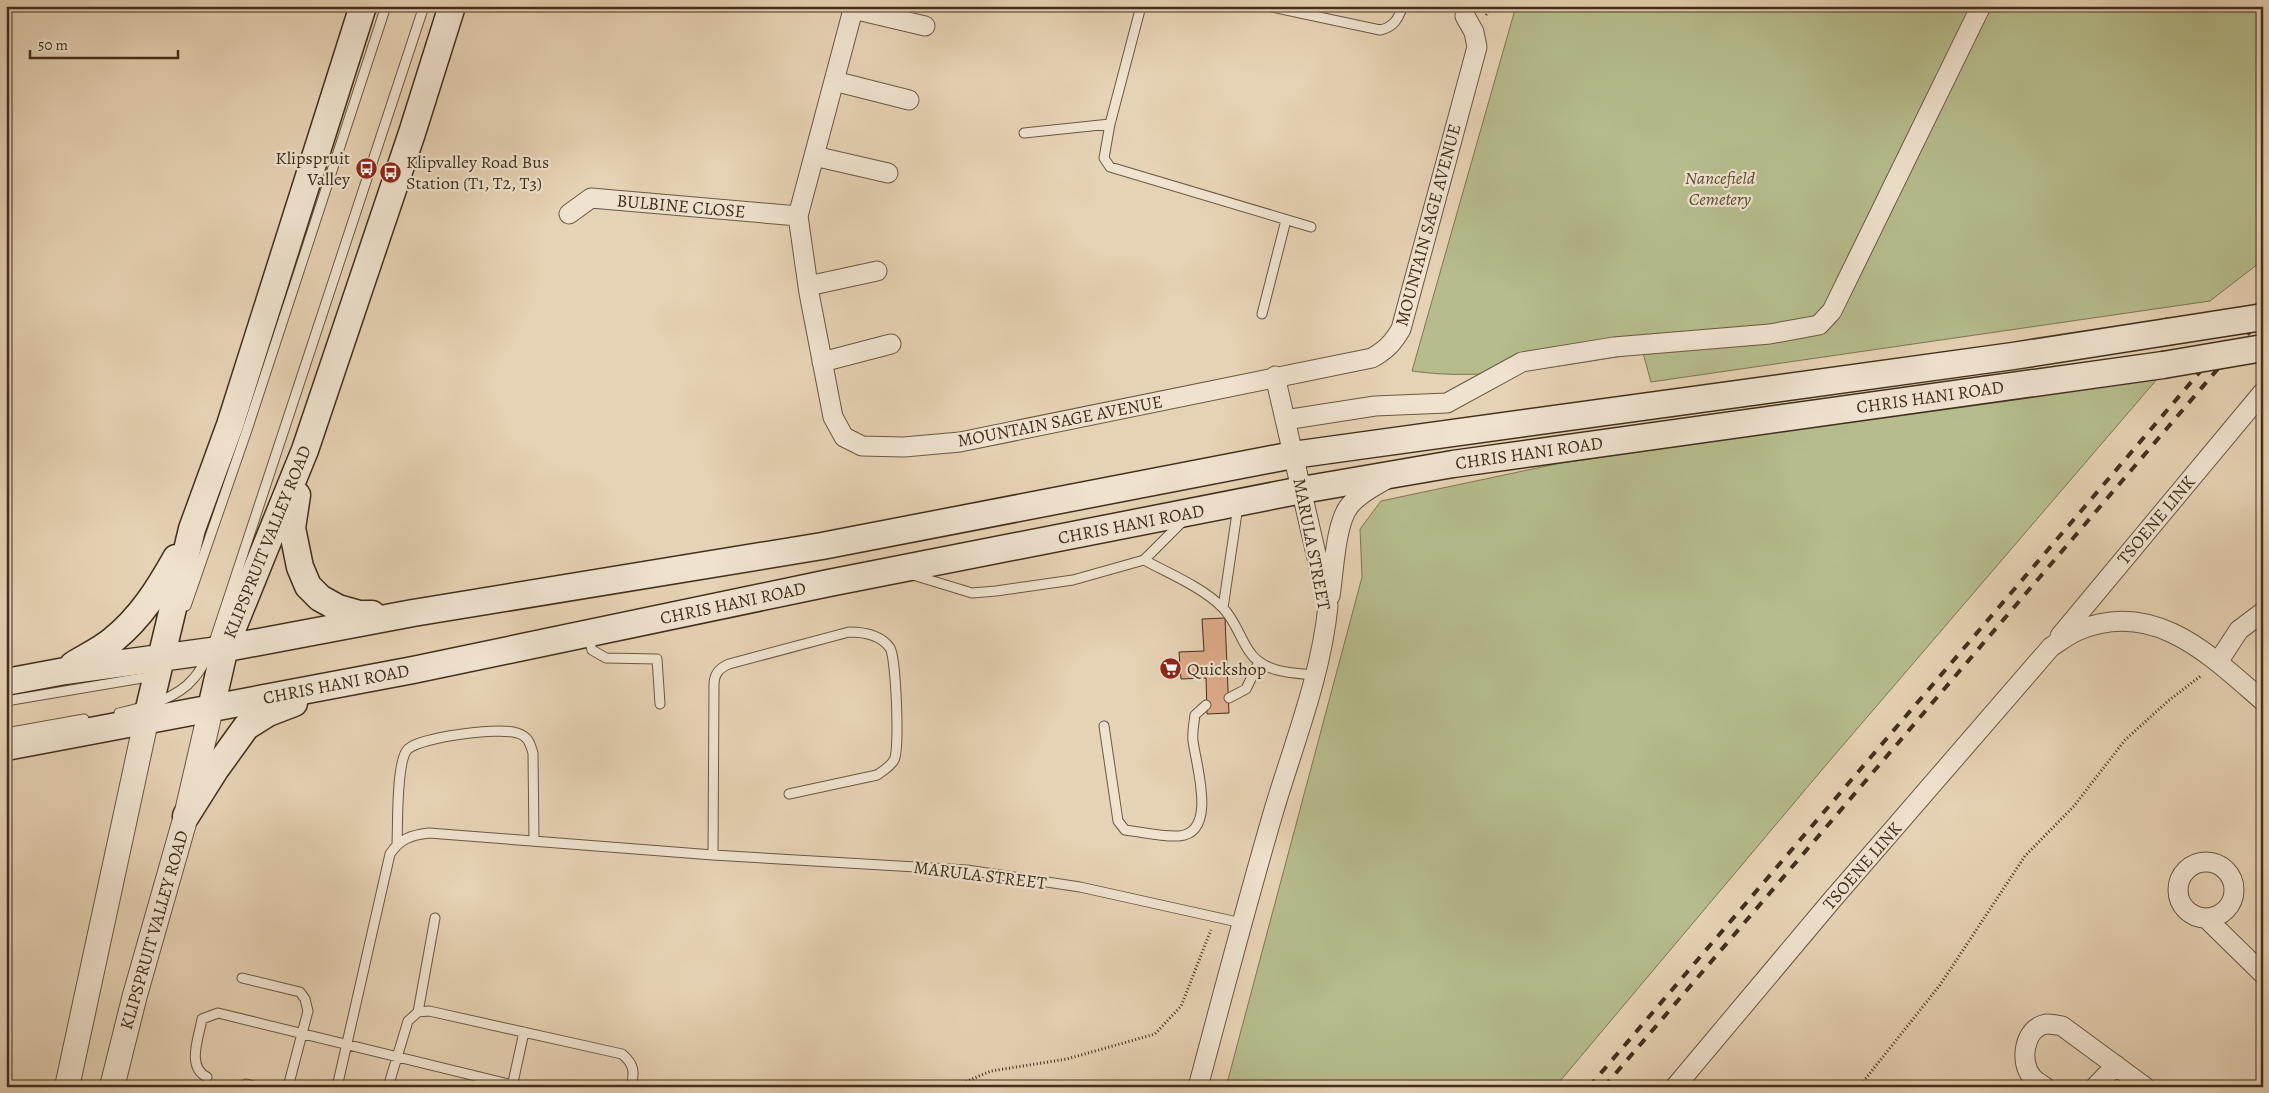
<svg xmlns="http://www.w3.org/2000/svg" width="2269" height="1093" viewBox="0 0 2269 1093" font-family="Alegreya,serif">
  <rect width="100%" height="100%" fill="#e6d2b4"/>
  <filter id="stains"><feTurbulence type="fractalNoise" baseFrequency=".004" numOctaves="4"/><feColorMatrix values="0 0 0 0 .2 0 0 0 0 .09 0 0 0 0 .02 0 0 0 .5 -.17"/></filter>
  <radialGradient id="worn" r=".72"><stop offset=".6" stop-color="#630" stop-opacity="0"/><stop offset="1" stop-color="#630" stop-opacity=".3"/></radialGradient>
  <path fill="#b6bc8c" stroke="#7c7654" d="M1516,6H2263V260L2210,301L1651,382L1643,353C1567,364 1488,382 1412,371Z
    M2158,378L1826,765L1555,1087H1226L1362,577L1360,529L1381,501L1561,463Z"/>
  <path fill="#da8" stroke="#412f1c" d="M1225,618L1229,713L1207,714L1206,678L1181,679L1179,652L1204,651L1202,619Z"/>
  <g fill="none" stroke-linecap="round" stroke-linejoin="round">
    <defs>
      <path id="service" d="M1267,6L1380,30C1394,27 1398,19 1403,6
        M1110,124L1104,158L1110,167L1311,227
        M1024,133L1110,124L1141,6
        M1262,314L1286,220
        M1144,560C1170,574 1202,587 1223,608C1235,620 1240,638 1249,651C1263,673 1292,673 1315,675
        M913,575L972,593L996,591L1073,580L1144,560L1184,520
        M186,606L247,430L386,6
        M1223,608L1238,506
        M588,636L592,650L606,658L657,659L660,704
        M1229,698L1246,689L1259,662
        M6,701L154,676
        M119,713C145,707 177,699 194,678C201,670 206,660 211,651L424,6
        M1104,726L1118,821L1125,830C1142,832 1162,837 1179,836C1218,833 1196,765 1193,741C1192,733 1194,723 1195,715L1206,705
        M6,733L84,719
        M397,844C398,825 396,760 408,749C421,737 500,727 517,733C528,736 530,743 533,753L534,841
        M713,855L714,685C714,674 719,668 729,664L849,632C864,632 881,635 890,648C896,657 900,751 894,760C891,766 883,771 877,775L789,794
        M242,978L300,992L305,999L308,1011L288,1087
        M418,1012L435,918
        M207,1077C186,1067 199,1037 202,1019L218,1013L521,1087
        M246,1084L257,1087
        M337,1087L390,854C400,839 411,835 429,833L713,855L967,870L1080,887L1242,923
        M388,1087L408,1021L418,1012L429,1011L622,1054C634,1064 635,1072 631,1087
        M512,1087L524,1032"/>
      <path id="minor" d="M854,6L798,216L809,293L833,417L844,437L862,446L904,447L960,442L1372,358C1386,350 1393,343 1401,329L1477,47L1474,32L1465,16
        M853,9L925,26
        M834,81L909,100
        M814,156L888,173
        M569,214L591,198L798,216
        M808,286L877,271
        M822,362L891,344
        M1285,420L1375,406L1447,403L1522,362L1614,347L1770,334L1819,325L1832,311L1981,6
        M1330,596C1334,572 1335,523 1350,505C1360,493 1373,487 1385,480
        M2060,636L2263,392
        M2218,662L2239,630L2263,612
        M2178 890a28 28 0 1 1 56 0a28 28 0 1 1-56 0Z
        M2207,919L2263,974
        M1198,1087C1223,994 1247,902 1274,810C1294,743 1321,676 1328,606L1275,376
        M1675,1087L1832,900L2051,647C2059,642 2068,635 2077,631C2154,598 2210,655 2263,701
        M2045,1087C2041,1084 2035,1081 2032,1077C2019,1062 2024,1028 2046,1024C2051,1024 2057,1025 2062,1026L2145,1087
        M2095,1087L2116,1065"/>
      <path id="tertiary" d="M67,1087L146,721
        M112,1087L135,995L186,816L211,708"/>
      <path id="secondary" d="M297,495L292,528L300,567L308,586L320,598L338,608L359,614H372
        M73,665C86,657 101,650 113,640C141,617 158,590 176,558
        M6,682L65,671L211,651L413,613L822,546L1293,455L2013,356L2167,332
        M211,708L225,647L305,450L412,133L452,6
        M146,721L192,529L230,425L363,6
        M6,747L413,670L829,583L1302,490L1453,464L2163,365
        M186,816L215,770L246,727L268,713L294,703"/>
    </defs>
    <use href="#service" stroke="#6a5842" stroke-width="11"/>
    <use href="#minor" stroke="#6a5842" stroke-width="21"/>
    <use href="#tertiary" stroke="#6a5842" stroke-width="26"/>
    <use href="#secondary" stroke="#412f1c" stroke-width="29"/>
    <path stroke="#412f1c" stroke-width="3" stroke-dasharray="1 2.5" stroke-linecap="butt" d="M1486,15L1491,6
      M953,1087L991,1071L1067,1059L1155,1034L1181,1006L1211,930
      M1859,1087L1940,985L2025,856L2074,806L2125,740L2168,701L2202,675"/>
    <use href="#service" stroke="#efe2ce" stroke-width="9"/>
    <use href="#minor" stroke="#efe2ce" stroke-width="19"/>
    <use href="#tertiary" stroke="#efe2ce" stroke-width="24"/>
    <use href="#secondary" stroke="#efe2ce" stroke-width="26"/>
    <path stroke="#412f1c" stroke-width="4" stroke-dasharray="9 9" stroke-linecap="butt" d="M1589,1087L2263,298
      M1604,1087L2263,316"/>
    <defs>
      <path id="secondary-bridge" d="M2167,332L2263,317
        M2163,365L2263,348"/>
    </defs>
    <use href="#secondary-bridge" stroke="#412f1c" stroke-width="29" stroke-linecap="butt"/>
    <use href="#secondary-bridge" stroke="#efe2ce" stroke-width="26"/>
  </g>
  <defs>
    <symbol id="bus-disc" viewBox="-11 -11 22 22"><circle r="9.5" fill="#8f2418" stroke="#efe2ce"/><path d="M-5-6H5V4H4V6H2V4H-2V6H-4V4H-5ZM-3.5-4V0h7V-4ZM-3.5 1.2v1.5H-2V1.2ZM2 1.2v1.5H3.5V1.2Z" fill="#fff"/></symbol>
    <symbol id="supermarket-disc" viewBox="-11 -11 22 22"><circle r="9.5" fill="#8f2418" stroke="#efe2ce"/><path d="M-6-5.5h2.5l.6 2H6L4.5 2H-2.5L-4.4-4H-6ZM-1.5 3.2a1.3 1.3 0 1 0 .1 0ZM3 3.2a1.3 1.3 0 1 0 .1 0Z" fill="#fff"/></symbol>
  </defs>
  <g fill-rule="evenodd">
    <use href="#bus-disc" x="354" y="156" width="25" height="25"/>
    <use href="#bus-disc" x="378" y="160" width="25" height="25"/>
    <use href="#supermarket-disc" x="1158" y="656" width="25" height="25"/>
  </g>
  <g text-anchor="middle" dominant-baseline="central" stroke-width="4.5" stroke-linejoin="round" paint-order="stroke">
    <g font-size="18" fill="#412f1c" stroke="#efe2ce" text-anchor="start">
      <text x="350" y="158" text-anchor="end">Klipspruit<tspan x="350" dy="21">Valley</tspan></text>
      <text x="406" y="162">Klipvalley Road Bus<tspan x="406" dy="21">Station (T1, T2, T3)</tspan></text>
      <text x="1187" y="669">Quickshop</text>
    </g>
    <g font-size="18" font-style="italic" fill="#584b32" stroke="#efe2ce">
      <text x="1720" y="178">Nancefield<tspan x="1720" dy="21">Cemetery</tspan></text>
    </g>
    <g font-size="18" fill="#412f1c" stroke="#efe2ce">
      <text transform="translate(681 206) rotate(5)">BULBINE CLOSE</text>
      <text transform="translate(1428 225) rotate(-75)">MOUNTAIN SAGE AVENUE</text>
      <text transform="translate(1930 397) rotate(-8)">CHRIS HANI ROAD</text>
      <text transform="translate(1060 421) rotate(-11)">MOUNTAIN SAGE AVENUE</text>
      <text transform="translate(1529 453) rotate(-8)">CHRIS HANI ROAD</text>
      <text transform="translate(2156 520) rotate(-50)">TSOENE LINK</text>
      <text transform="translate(1131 524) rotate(-11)">CHRIS HANI ROAD</text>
      <text transform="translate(267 542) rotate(-68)">KLIPSPRUIT VALLEY ROAD</text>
      <text transform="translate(1312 544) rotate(79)">MARULA STREET</text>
      <text transform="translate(733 603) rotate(-12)">CHRIS HANI ROAD</text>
      <text transform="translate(336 684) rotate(-11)">CHRIS HANI ROAD</text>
      <text transform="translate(1862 866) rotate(-49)">TSOENE LINK</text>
      <text transform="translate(980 875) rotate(7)">MARULA STREET</text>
      <text transform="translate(154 930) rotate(-74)">KLIPSPRUIT VALLEY ROAD</text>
    </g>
  </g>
  <rect width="2269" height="1093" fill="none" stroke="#e6d2b4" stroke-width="25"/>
  <rect x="8" y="8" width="2254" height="1078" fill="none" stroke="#412f1c" stroke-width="2.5"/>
  <rect x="12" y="12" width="2244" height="1068" fill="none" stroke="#412f1c"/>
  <path d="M30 50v8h148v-8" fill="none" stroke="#412f1c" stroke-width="2.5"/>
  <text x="38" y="50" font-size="15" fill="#412f1c" stroke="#efe2ce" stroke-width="4" paint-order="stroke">50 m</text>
  <rect width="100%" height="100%" filter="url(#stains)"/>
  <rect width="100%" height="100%" fill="url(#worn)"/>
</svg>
